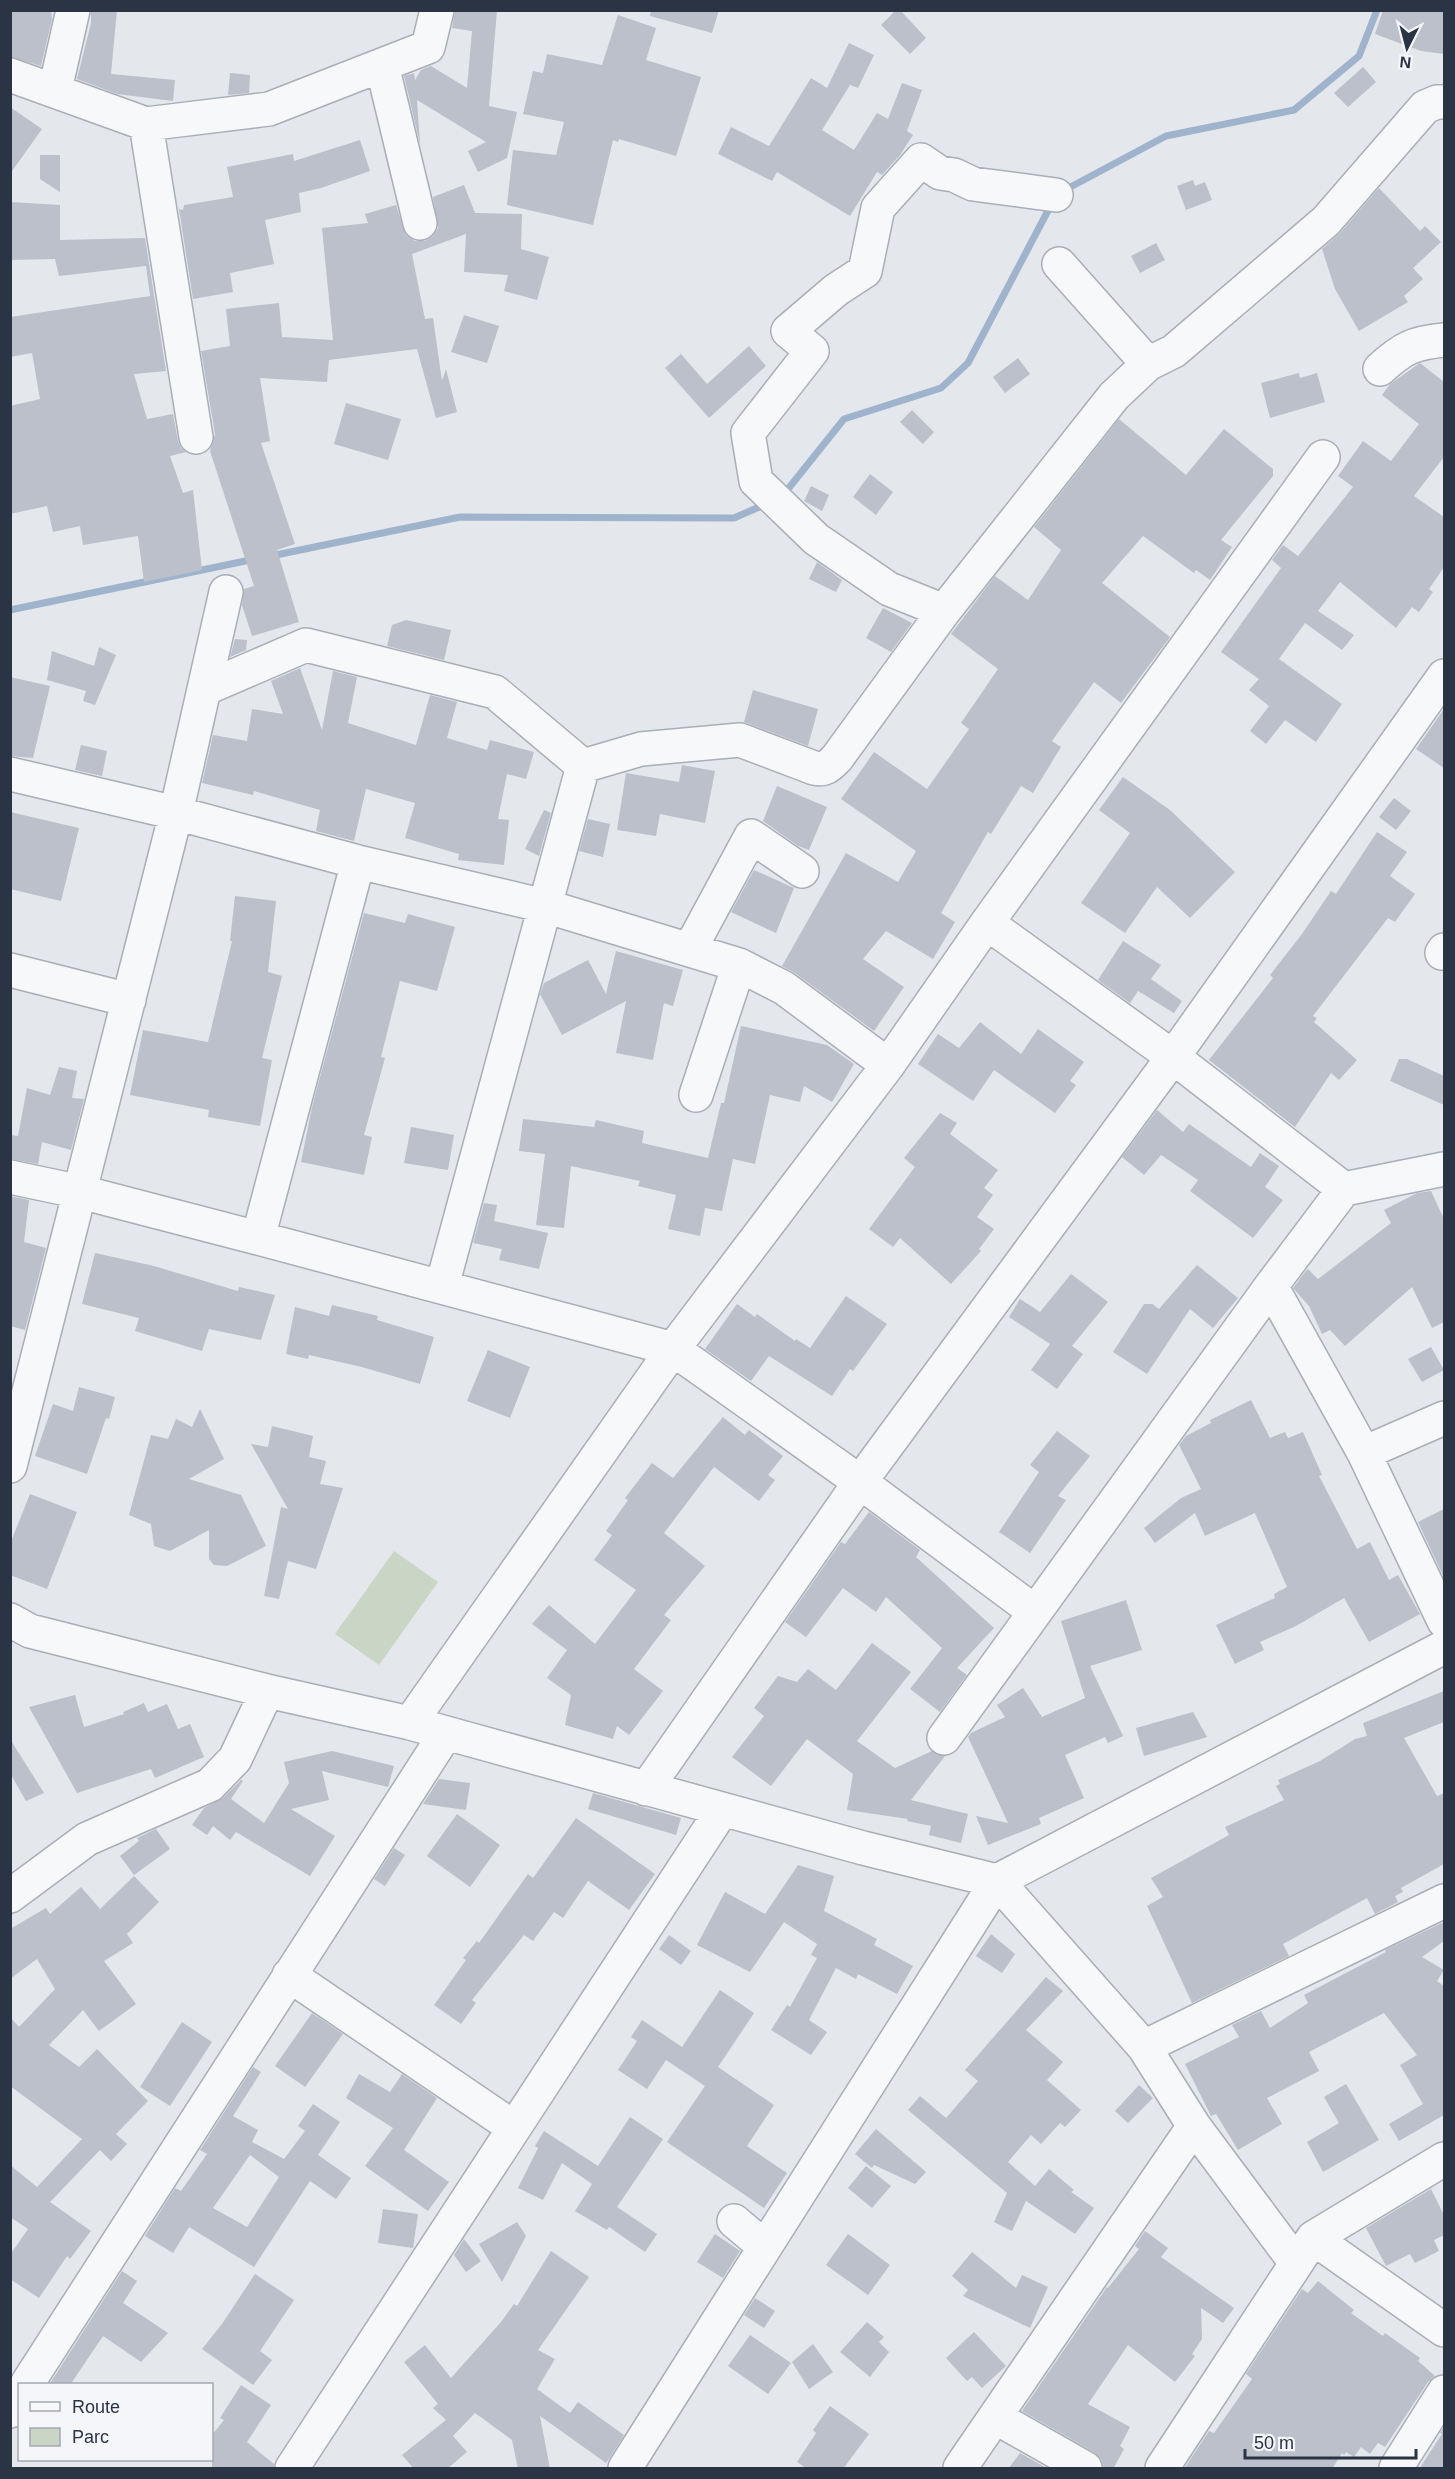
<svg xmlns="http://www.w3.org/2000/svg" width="1455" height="2479" viewBox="0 0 1455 2479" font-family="Helvetica,sans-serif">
  <rect width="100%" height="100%" fill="#e4e7ec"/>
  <path fill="#c9d6c5" d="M394,1551L438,1582L379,1665L335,1634Z"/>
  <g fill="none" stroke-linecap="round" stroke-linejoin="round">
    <path stroke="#9fb4cc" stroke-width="7" d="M1063,191L1166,136L1294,110L1359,56L1377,10
      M784,494L844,419L941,388L968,363L1052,203
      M271,556L460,517L734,518L766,504
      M10,610L255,559"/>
  </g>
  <path fill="#bbc0ca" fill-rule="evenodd" d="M10,10H51L52,19L41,66L10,57Z
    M91,10H117L111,74L175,80L173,101L117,94L77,79L91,23Z
    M455,10H497L489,106L517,112L507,158L478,172L468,151L486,142L417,100L420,144L404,76L414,73L415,80L421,70L431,66L467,88L472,31L452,28Z
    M651,10H719L712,33L650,16Z
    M896,10H900L926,38L910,54L881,25Z
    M1383,10H1444V54L1421,51L1375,34Z
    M618,15L656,28L646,60L701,77L676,156L619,139L618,142L613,140L593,225L507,205L513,150L556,155L564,122L523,114L533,71L543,73L547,54L602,65Z
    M849,43L874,55L858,88L850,85L822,130L854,150L877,113L888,119L902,83L922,90L907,131L913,135L900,155L882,175L877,172L850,216L777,172L772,181L718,154L731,127L769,146L811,78L827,88Z
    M1363,67L1376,82L1348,107L1334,93Z
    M230,73L250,75L249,93L228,95Z
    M10,107L42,129L10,174Z
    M360,140L370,171L321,188L299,193L301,212L265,220L274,264L230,273L233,292L193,299L179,209L183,210L184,205L233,197L227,167L293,154L294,161Z
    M40,155H60V192L40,179Z
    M1193,180L1195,186L1205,182L1212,200L1186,210L1177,186Z
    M464,185L475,213L522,214L521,249L549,257L537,300L504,291L508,275L464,272L466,234L412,254L425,319L433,318L442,381L446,369L457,412L436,418L417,349L329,360L327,382L260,378L270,441L261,443L295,544L277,550L299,622L252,636L242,605L244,589L254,586L210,451L215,434L201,351L230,346L226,309L279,303L282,337L333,340L322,228L368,223L365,214L396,205L406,235L415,241H425L433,236L438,228L433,197Z
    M1379,188L1420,231L1425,226L1441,242L1413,268L1423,279L1404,296L1408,302L1359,331L1335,289L1322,249L1340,233Z
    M10,202L60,205V240L145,238L166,371L134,374L147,419L173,414L178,441L181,448L186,452L170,456L183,493L193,490L202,570L144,582L138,536L83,545L80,526L53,532L47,506L10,514V406L40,399L32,353L10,357V317L150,296L146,266L59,276L55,259L10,260Z
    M1156,243L1165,260L1140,273L1131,256Z
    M464,315L499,326L487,363L451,352Z
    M749,346L766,366L709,418L665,368L681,354L707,384Z
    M1018,358L1030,374L1005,393L993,377Z
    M1420,363L1444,382V457L1414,496L1444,517V567L1429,589L1433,592L1419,612L1412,607L1396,628L1340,582L1318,611L1354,635L1342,650L1305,623L1279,659L1342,704L1316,742L1285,720L1266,744L1250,731L1269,706L1249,690L1259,679L1221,652L1281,568L1272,560L1283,545L1298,556L1353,487L1338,476L1363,441L1391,461L1419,424L1382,395L1390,384Z
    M1299,373L1300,378L1317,373L1325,402L1270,418L1261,383Z
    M346,403L401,419L388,460L334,444Z
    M912,410L934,432L923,444L900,422Z
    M1119,419L1186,475L1224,429L1273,469V476L1221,540L1232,547L1210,580L1196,570L1194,573L1143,536L1102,583L1170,637L1121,703L1094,682L1052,741L1061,747L1033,793L1021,786L991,834L988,832L941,913L955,922L933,959L886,931L863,959L904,987L874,1031L795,973L782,966L846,853L898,882L916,851L841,799L874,752L927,789L969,729L961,723L998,669L951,634L995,576L1028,600L1061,550L1034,527Z
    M870,474L893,492L876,515L853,497Z
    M811,486L829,495L822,511L804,501Z
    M817,562L842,580L836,592L809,579Z
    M883,608L912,623L891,652L866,638Z
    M406,620L451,630L444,660L387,646L392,625Z
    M235,639L247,640L246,650L230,657Z
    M99,647L116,655L95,705L83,701L86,691L47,680L52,651L94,666Z
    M300,668L322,730L333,671L357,677L348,723L416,745L430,695L457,702L447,738L487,750L490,740L534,752L526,779L507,774L498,819L509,820L504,865L458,860L459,854L405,838L415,803L366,789L354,841L316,831L320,810L254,791L253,795L202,783L213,735L247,741L252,709L283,714L271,681Z
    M10,677L50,686L33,758L10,756Z
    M753,690L818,709L808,746L744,722Z
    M1444,709V768L1416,749Z
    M81,745L107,751L102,776L75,770Z
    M682,765L715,771L705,823L660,814L656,836L617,830L626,773L679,782Z
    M1123,777L1170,810L1235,872L1190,918L1157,887L1125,933L1081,903L1130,833L1099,810Z
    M777,786L827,807L809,850L798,846L763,821Z
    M1394,798L1411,811L1396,830L1379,817Z
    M544,810L551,813L539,856L525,849Z
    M10,812L79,828L61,901L10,889Z
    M588,819L610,824L603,857L579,851Z
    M1377,832L1407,852L1390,876L1415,894L1395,922L1388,918L1313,1016L1317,1018L1314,1022L1357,1060L1339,1080L1331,1073L1295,1127L1209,1060L1273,978L1270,975L1302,934L1331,891L1336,894Z
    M754,870L794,888L776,933L731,912Z
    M235,896L276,901L268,972L282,976L262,1058L272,1060L260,1126L208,1117L209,1110L130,1095L143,1030L208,1042L232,941H230Z
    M364,913L405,923L408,914L455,927L437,991L400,981L381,1057L385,1058L364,1135L372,1137L364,1175L301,1162L312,1107Z
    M1123,941L1161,965L1151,979L1182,1001L1174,1013L1138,991L1130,1003L1098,980Z
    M616,951L683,970L673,1006L664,1003L653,1060L616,1053L626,1001L562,1035L540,994L544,983L588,960L606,994Z
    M980,1022L1021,1054L1038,1029L1084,1062L1070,1081L1076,1085L1055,1113L994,1070L973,1101L918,1064L938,1034L959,1048Z
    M741,1026L827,1045L854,1064L832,1102L804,1086L800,1102L770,1095L755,1164L733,1159L722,1211L705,1208L700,1236L668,1229L676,1195L638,1186L640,1181L571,1166L564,1228L536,1225L545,1154L519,1151L523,1119L594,1127L596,1120L644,1131L642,1143L708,1158L721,1103H724Z
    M1399,1059H1407L1444,1076V1105L1390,1081Z
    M59,1067L77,1071L72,1098L84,1099L71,1150L42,1142L38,1164L10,1159V1135L18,1136L27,1088L50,1095Z
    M1157,1110L1183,1132L1189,1124L1251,1167L1260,1153L1279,1166L1265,1187L1283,1200L1253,1238L1190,1191L1198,1180L1161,1155L1144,1175L1122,1157Z
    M940,1113L957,1123L950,1134L998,1170L984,1188L993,1195L977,1217L994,1229L979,1249L981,1251L951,1284L900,1238L893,1247L869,1229L915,1167L904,1158Z
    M411,1127L454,1135L448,1170L404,1163Z
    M1431,1191L1444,1219V1322L1432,1328L1412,1287L1345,1346L1330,1330L1322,1334L1309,1306L1293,1288L1305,1272L1308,1269L1318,1279L1391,1223L1384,1210L1417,1193Z
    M10,1196L29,1200L24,1242L46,1248L25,1330L10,1326Z
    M484,1203L497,1205L494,1221L548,1233L539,1269L499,1260L502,1249L473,1243Z
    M95,1253L154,1266L238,1291L239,1287L275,1295L261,1340L209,1329L202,1351L135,1331L139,1318L82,1304Z
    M1197,1265L1238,1298L1213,1328L1190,1309L1147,1374L1113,1352L1144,1304H1152L1159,1309Z
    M1071,1274L1108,1302L1072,1346L1083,1354L1057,1389L1031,1370L1050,1344L1009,1317L1020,1299L1040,1312Z
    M846,1296L887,1324L853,1371L850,1369L832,1396L769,1356L751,1381L705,1349L737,1304L755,1317L757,1314L795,1341L796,1339L810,1348Z
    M332,1305L378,1316L377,1320L434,1337L420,1384L362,1367L309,1355L308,1359L286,1354L295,1307L329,1316Z
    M1431,1347L1444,1370L1422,1382L1408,1359Z
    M488,1350L530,1367L510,1418L467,1401Z
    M79,1387L115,1397L109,1419L106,1418L87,1474L35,1456L53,1404L73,1411Z
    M1251,1400L1270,1438L1285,1432L1288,1438L1303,1432L1322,1475L1319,1476L1357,1549L1370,1542L1389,1580L1398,1575L1420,1614L1369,1642L1344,1598L1296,1626L1260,1642L1264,1650L1235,1664L1216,1625L1275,1598L1274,1594L1287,1587L1255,1513L1205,1536L1195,1513L1155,1543L1144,1528L1181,1498L1201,1489L1179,1445L1186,1436L1211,1423L1210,1420Z
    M200,1409L224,1459L189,1479L241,1495L266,1546L227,1566L214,1565L209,1559V1530L170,1551L154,1546L151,1524L129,1515L151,1435L168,1439L176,1419L192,1427Z
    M723,1417L745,1435L749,1430L783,1456L768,1475L775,1480L759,1501L714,1467L664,1533L705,1566L664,1615L671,1620L634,1669L663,1691L629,1735L617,1726L613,1739L565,1725L571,1695L547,1678L567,1650L532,1624L549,1605L595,1644L636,1590L594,1560L612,1535L606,1531L628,1500L625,1498L652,1463L673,1478Z
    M272,1426L313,1436L309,1457L326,1461L320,1484L343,1488L316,1569L288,1561L279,1599L264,1596L281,1507L288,1509L251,1444L268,1447Z
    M1057,1431L1090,1456L1058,1496L1066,1500L1030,1553L999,1532L1039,1472L1030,1465Z
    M30,1494L77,1512L47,1589L10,1575V1544Z
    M1444,1509V1578L1418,1522Z
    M869,1512L920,1550L916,1557L994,1628L957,1668L967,1675L940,1712L910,1689L942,1648L886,1597L876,1612L843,1588L806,1637L785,1622L841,1542L845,1544Z
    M1126,1600L1142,1650L1090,1666L1123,1736L1108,1743L1105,1737L1065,1755L1084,1798L1039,1818L1041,1824L988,1845L976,1816L1008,1823L968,1737L971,1733L1005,1717L997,1705L1023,1688L1042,1717L1085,1698L1061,1621Z
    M872,1643L911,1672L857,1741L895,1768L932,1751L945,1756L911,1800L968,1814L961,1843L929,1835L931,1826L907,1821L908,1819L847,1810L853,1774L807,1739L771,1786L732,1757L764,1716L754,1708L778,1676L797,1682L808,1669L836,1690Z
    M1444,1691V1722L1404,1738L1437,1796L1444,1793V1864L1401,1888L1403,1892L1395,1896L1398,1902L1375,1914L1367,1898L1283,1944L1289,1956L1192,2003L1147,1906L1163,1897L1151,1878L1229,1835L1225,1827L1284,1800L1276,1786L1280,1784L1278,1780L1320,1761L1355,1739L1367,1736L1363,1723Z
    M75,1695L84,1727L124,1714L123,1712L144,1703L148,1712L167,1704L178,1729L190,1724L204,1757L155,1778L151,1769L77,1793L29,1707Z
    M1193,1712L1207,1737L1144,1756L1136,1728Z
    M10,1739L44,1793L26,1801L10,1773Z
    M332,1751L394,1766L388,1787L322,1771L329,1800L291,1809L335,1836L310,1876L236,1832L230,1840L213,1826L207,1835L192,1825L204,1808L223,1798L241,1780L243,1781L231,1799L264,1823L289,1783L284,1762Z
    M439,1779L470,1783L466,1810L423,1804Z
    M593,1793L681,1818L676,1835L588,1809Z
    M457,1814L500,1845L470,1887L427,1856Z
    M576,1818L655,1874L629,1910L588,1881L563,1918L554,1912L533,1941L524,1935L472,2000L476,2003L461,2024L434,2005L466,1960L463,1958L477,1941L479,1943L528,1874L533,1878Z
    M156,1829L170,1849L134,1875L120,1856L139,1841L137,1838Z
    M394,1848L405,1855L385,1886L374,1879Z
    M798,1865L834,1876L824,1911L877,1939L874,1945L913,1966L897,1994L858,1974L856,1979L836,1968L809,2020L827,2032L811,2055L771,2030L787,2005L790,2007L817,1958L811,1955L817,1944L784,1922L750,1972L697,1945L725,1892L765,1914Z
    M134,1876L159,1902L127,1934L133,1943L104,1961L136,2004L99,2031L83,2010L49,2045L79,2067L97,2049L148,2101L116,2134L127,2144L111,2161L100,2150L50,2202L91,2231L70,2259L67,2256L39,2298L10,2279V2255L28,2229L10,2217V2165L37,2187L82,2139L10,2086V2017L19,2027L55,1989L37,1959L10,1979V1929L46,1908L50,1914L81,1887L100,1909Z
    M1444,1922V1941L1422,1957L1444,1970L1437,1981L1444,1986V2115L1399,2141L1389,2124L1423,2104L1400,2065L1417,2055L1384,2013L1309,2052L1319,2071L1267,2098L1282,2124L1238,2150L1216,2114L1211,2116L1185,2064L1239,2037L1232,2025L1261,2011L1270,2028L1308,2003L1304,1995L1386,1952L1385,1950Z
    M991,1934L1015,1954L1002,1973L976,1956Z
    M669,1935L691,1951L681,1965L659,1949Z
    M1046,1977L1063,1991L1026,2030L1063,2062L1047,2080L1081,2110L1065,2127L1060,2123L1041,2144L1031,2135L1008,2162L1035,2186L1049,2169L1074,2190L1071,2192L1094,2208L1075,2234L1026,2201L1012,2231L994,2222L1007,2193L908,2110L920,2096L946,2118L978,2081L965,2070Z
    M720,1990L754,2013L718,2067L774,2105L747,2146L787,2173L764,2208L667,2142L705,2086L666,2060L647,2089L618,2070L637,2041L631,2037L642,2020L682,2047Z
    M312,2013L343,2034L305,2087L275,2066Z
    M182,2022L212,2042L170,2106L140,2087Z
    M253,2067L261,2072L233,2116L258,2130L252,2142L284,2159L305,2131L298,2126L313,2104L340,2122L318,2155L351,2178L336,2199L310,2181L254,2267L189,2227L173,2253L145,2236L175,2188L181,2191L207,2154L200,2150ZM250,2155L279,2177L247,2227L213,2208Z
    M359,2074L390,2092L402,2074L437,2098L404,2150L449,2182L428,2211L365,2166L393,2128L346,2098Z
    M1346,2084L1379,2140L1323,2172L1307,2142L1339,2123L1324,2097Z
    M1139,2085L1153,2098L1128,2123L1115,2111Z
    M630,2117L663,2139L617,2207L657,2234L645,2252L609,2227L607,2230L575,2211L592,2184L562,2163L543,2200L518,2188L538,2148L535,2146L544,2131L598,2166Z
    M876,2129L926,2172L915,2184L874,2165L872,2168L855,2154Z
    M866,2166L891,2186L872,2208L848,2188Z
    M1431,2189L1444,2215V2235L1434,2240L1439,2251L1415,2263L1410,2254L1386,2266L1366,2228Z
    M383,2209L418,2214L413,2248L378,2243Z
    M517,2222L526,2236L502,2282L479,2244Z
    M1145,2231L1168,2248L1161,2257L1234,2308L1223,2323L1201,2308L1202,2339L1192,2354L1195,2356L1175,2382L1128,2345L1088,2404L1130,2427L1120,2446L1124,2449L1113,2469H1104L1101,2459L1094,2452L1022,2411L1107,2287L1108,2288L1139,2249L1135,2246Z
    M715,2234L740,2251L723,2278L697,2262Z
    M848,2234L890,2265L868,2295L826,2265Z
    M464,2239L481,2261L466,2272L454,2255Z
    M551,2251L589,2277L538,2350L555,2359L537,2389L570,2413L578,2402L624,2435L609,2459L606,2463L540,2416L550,2469H518L512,2440L475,2413L453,2436L467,2452L447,2469H414L402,2455L446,2420L433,2408L438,2404L404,2362L425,2345L451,2378L501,2322L514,2304L517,2306Z
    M972,2252L1016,2288L1022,2275L1048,2287L1030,2328L963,2296L968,2290L952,2276Z
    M122,2271L137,2281L123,2303L168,2333L141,2362L103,2336L70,2385H49Z
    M255,2274L294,2300L260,2351L272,2360L253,2385L202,2349L222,2324Z
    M1318,2281L1354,2310L1351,2313L1383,2336L1385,2333L1420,2358L1418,2361L1435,2376L1428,2382L1385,2447L1378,2443L1370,2454L1361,2447L1354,2457L1346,2452L1344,2455L1342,2453L1332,2469H1184L1209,2431L1214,2433L1252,2379L1246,2374L1302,2289L1308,2293Z
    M755,2298L775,2311L764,2328L744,2315Z
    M867,2322L884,2337L879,2342L889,2352L870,2377L840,2352Z
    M974,2332L1006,2366L982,2388L972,2377L967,2381L946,2358Z
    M750,2335L791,2363L768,2394L728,2366Z
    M813,2344L833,2372L809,2389L792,2362Z
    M241,2385L271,2405L247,2442L274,2464V2469H212V2435L224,2420L220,2418Z
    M830,2406L869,2434L843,2469H807L797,2462L816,2433L813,2430Z
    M1444,2426V2469H1419L1442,2434L1440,2433Z
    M1020,2453L1048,2469H1008Z"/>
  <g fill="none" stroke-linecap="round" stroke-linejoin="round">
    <defs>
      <path id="minor" d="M382,65L420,223
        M10,75L146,124L269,109L428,47L437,10
        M55,90L73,10
        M146,124L196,437
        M1059,264L1148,364
        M1380,369C1403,348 1413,343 1444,340
        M944,611L889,589L816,539L756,481L748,433L812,351L788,331L836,290L865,271L878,208L921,160L940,173L954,175L973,184L1056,195
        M204,689L306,645L495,692L583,766
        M583,766L641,749L740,740L814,768C825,771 829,766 837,758L944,611L1114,396L1148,364L1174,351L1326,221L1425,107L1437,102H1444
        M10,774L176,813L358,862L545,906L739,965L784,988L888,1065
        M987,923L1173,1057L1344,1189
        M690,949L751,836L802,871
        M1442,953L1444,950
        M10,970L129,1000
        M696,1095L739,965
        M10,1177L81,1192L258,1238L673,1349L860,1482L1035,1612
        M258,1238L358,862
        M442,1286L583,766
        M1271,1286L1364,1453L1444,1621
        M1364,1453L1444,1418
        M10,1466L176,813L226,592
        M10,1620L30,1631L267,1691L410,1723L863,1848L997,1881L1444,1647
        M410,1723L673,1349L888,1065L987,923L1323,457
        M944,1738L1271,1286L1344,1189L1444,1169
        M646,1789L860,1482L1173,1057L1444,676
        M10,1896L87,1839L210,1785L235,1759L267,1691
        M289,1975L513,2127
        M1144,2047L1444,1901
        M734,2221L765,2247
        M1313,2238L1444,2330
        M27,2384L446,1733
        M10,2411L20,2396
        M995,2417L1085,2468
        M292,2468L722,1810
        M625,2468L997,1881L1144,2047L1194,2126L1296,2263
        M960,2468L1194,2126
        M1162,2468L1313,2238L1444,2159
        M1396,2468L1444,2392"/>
    </defs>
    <use href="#minor" stroke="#a9aeb7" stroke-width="36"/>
    <use href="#minor" stroke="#f7f8fa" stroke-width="33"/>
  </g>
  <rect width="1455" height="2479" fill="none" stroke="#2b3445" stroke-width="24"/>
  <rect x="18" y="2383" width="195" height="78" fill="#f4f6f9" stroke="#a4a8b1" stroke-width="1.5"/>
  <rect x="30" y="2402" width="30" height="9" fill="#f7f8fa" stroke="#a4a8b1" stroke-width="1.5"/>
  <text x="72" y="2413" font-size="18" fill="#2b3445">Route</text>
  <rect x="30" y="2428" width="30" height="18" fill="#c9d6c5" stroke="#a4a8b1" stroke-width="1.5"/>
  <text x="72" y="2443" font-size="18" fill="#2b3445">Parc</text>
  <g transform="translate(1407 48) rotate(186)" stroke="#f4f6f9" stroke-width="4.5" paint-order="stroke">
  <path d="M0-4.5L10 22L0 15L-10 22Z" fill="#2b3445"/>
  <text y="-9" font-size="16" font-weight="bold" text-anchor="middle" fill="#2b3445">N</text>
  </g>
  <path d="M1245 2449v9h171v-9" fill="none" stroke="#2b3445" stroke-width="3"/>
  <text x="1254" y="2449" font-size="18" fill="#2b3445" stroke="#f4f6f9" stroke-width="4.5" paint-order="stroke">50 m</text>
</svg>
